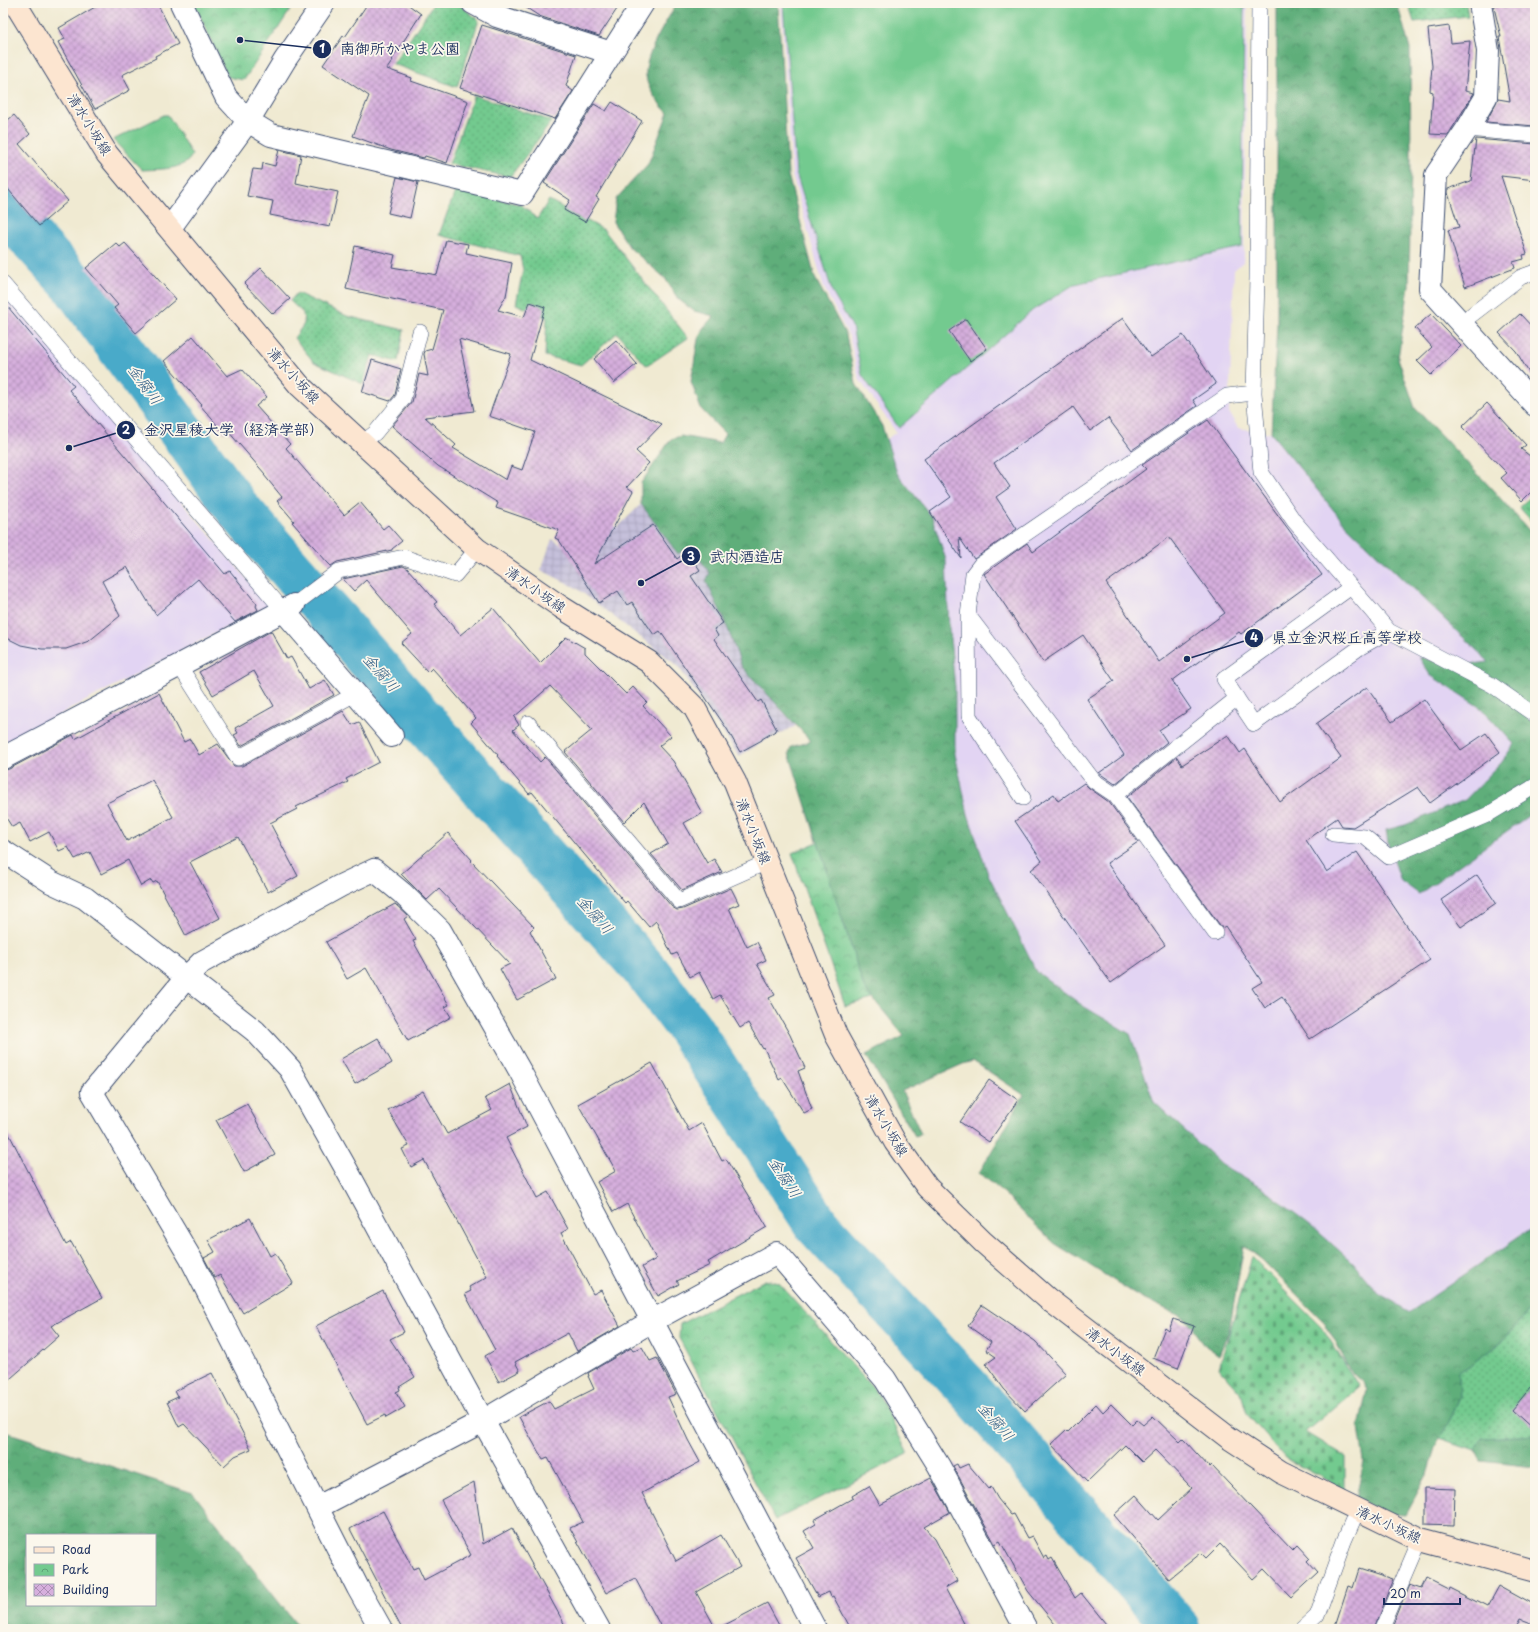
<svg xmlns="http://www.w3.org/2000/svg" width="1538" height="1632" viewBox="0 0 1538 1632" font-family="'Playpen Sans','Klee One',sans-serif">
  <defs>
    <pattern id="industrial-grid" width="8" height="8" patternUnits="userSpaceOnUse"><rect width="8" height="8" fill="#c5c0da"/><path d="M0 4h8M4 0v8" fill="none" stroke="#a9a5be"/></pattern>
    <pattern id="forest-crowns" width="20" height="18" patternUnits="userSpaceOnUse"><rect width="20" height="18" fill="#5eae7a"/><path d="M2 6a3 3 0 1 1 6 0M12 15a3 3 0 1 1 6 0" fill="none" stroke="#4d8e67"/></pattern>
    <pattern id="cemetery-stones" width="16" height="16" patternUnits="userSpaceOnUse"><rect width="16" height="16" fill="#73ca8f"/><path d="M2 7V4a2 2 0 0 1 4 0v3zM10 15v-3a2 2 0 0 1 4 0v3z" fill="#5ea478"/></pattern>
    <pattern id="park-crowns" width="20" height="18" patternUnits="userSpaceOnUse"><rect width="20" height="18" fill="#73ca8f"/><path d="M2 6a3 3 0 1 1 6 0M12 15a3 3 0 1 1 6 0" fill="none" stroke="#5ea478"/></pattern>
    <pattern id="garden-dots" width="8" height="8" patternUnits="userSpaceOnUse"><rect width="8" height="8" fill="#73ca8f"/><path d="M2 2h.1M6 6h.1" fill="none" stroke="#5ea478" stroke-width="1.8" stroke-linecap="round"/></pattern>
    <pattern id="building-cross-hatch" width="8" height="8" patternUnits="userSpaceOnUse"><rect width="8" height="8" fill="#d6afdd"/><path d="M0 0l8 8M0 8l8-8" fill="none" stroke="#ad8fb6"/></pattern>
  </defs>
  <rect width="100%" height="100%" fill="#fbf7ec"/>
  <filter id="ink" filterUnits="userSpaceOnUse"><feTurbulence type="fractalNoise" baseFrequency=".025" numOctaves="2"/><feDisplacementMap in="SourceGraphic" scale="8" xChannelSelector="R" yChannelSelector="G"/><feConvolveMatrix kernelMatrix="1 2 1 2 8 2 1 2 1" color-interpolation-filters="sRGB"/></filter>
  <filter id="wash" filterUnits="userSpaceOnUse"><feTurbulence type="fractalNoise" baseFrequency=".012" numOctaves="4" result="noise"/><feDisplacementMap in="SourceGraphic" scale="16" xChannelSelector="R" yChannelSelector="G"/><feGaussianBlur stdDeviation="0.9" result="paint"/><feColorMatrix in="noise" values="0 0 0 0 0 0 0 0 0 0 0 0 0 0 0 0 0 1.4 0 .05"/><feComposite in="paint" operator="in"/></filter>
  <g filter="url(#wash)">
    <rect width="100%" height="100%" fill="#f0ead2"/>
    <path fill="#e2d4f3" d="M781,3H1247L1244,261L1234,270L1229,412L1238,428L1271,433L1344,523L1490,662L1457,666L1420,657L1430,675L1481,708L1514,744L1502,762L1465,800L1405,825L1386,830L1419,894L1535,811V1226L1410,1312L1380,1295L1352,1262L1313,1227L1263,1189L1222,1165L1154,1102L1130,1034L1083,1006L1037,972L988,874L968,814L955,754V687L949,628L932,517L897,473L886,440L896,432L859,379L849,336L824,288L792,175Z
      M3,291L269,605L3,744Z"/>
    <path fill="url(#industrial-grid)" d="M641,504L678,554L690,546L710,573L706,581L725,621L776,704L796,726L766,740L739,756L678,666L575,587L541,570L552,539L572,551L607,525L618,527Z"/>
    <path fill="#73ca8f" stroke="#477c76" d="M783,3H1244L1242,247L1075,284L1033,310L899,428L862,375L852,326L833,294L796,173Z
      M164,115H168L192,155C185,171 157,169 142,170L113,140Z"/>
    <path fill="url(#forest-crowns)" stroke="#3c6e6c" fill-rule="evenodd" d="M677,3H778L788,175L815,278L846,335L856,384L882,426L897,473L932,517L946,560L949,628L955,687V754L968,814L988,874L1037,972L1083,1006L1130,1034L1154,1102L1222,1165L1263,1189L1313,1227L1352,1262L1380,1295L1410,1312L1535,1226V1303L1501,1343L1474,1363L1459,1372L1460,1398L1451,1418L1435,1448L1427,1475L1406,1514L1381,1512L1356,1498L1364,1461L1359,1427L1367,1390L1363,1383L1352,1373L1325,1323L1261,1259L1244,1246L1229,1331L1219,1355L1206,1346L1186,1319L1137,1295L1054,1243L998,1188L979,1173L1024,1095L973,1061L963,1064L902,1091L921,1134L915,1136L866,1055L904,1036L864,988L789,753L791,747L811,741L742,667L725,621L706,581L710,573L690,546L678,554L641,504V483L671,439L681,436L720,443L725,434L701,409L691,382L698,339L703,328L714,316L694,311L678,299L665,278L630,248L613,222L616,199L648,164L668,113C659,104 647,89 646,76C644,55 666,22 677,3Z
      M1277,3H1397L1410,49L1411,158L1409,287L1398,358L1415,408L1492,489L1535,537V811L1419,894L1401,881L1388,843L1386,830L1405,825L1465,800L1502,762L1514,744L1481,708L1430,675L1419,657L1457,666L1489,662L1344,523L1271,433L1277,325Z
      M3,1431L193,1493L300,1629H3ZM27,1535H155V1605H27Z
      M1535,1435V1467L1481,1461L1475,1450L1482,1438Z"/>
    <path fill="url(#cemetery-stones)" stroke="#477c76" d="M1252,1257L1322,1327L1359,1387L1305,1432L1345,1457V1490L1285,1458L1247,1414L1241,1393L1219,1368Z"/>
    <path fill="url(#park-crowns)" stroke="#477c76" d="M194,3H295L244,80L228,77Z
      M1535,493V525L1519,507Z
      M818,842L864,988L873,999L845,1006L792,853Z
      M765,1280L779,1283L879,1395L908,1454L775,1520L679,1338L680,1324Z"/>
    <path fill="url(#garden-dots)" stroke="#477c76" d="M434,3H457L479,20L457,87L393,64Z
      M1408,3H1466L1468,16L1414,22Z
      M474,95L552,121L510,177L449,164Z
      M456,189L522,205L537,219L549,200L604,230L688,338L651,363L646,365L617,333L581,365L545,356L547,318L516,304L523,270L520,256L439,235Z
      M297,293L347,316L404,330L398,362L372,355L363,384L314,362L294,338L304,324L303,313L290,301Z
      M1535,1303V1435L1482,1438L1475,1450L1440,1438L1451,1418L1460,1398L1459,1372L1474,1363L1501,1343Z"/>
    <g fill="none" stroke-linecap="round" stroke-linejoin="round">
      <path stroke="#4aaac9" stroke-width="46" d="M3,208L73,284L238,509L439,739L646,971L690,1029L817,1225L976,1397L1178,1629"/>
    </g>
    <g id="blocks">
      <path fill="url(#building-cross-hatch)" fill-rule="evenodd" d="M102,3H157L178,44L155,56L156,58L122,75L130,90L95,109L58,42L65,39L59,28Z
        M368,3H406L421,14L392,59L393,60L387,69L412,78L411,81L468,101L447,163L425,156L424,158L391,150L353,136L369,96L323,65L343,36L345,37Z
        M519,3H621L599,36L539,16Z
        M1493,3H1535V126L1486,122L1498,99L1510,101L1499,37H1501Z
        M482,25L576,55L566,86L573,91L555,119L460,88Z
        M1449,26L1451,43L1470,41L1465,91L1474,93L1448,135L1430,134L1433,92L1430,91L1432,66L1428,29Z
        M612,102L642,121L596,197L599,199L585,222L564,210L570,200L544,183L594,104L606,111Z
        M14,115L30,134L19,144L68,201L39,226L3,183V124Z
        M1476,139L1535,144V180L1501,176L1527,254L1523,255L1524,259L1513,262L1515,268L1465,287L1448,230L1459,227L1448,193V189L1471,181Z
        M279,150L301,155L296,183L338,192L330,227L270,215L273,201L247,196L253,169L262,170L263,163L275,166Z
        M397,177L418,182L410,218L388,213Z
        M446,240L468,244L466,253L512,263L506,296L498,310L524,317L530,302L545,307L530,360L662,424L636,451L649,463L627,487L633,491L594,564L653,525L677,559L687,551L700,570L691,576L723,623L714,629L718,636L714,639L758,702L761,700L777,730L762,739V740L740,752L727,729L660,631L654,635L632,602L627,605L618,591L599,603L559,540L555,538L559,530L496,508L498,503L438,466L392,426L412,402L419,374L428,376L424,354L425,351L432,349L443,310L346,289L355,246L395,255L392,267L437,275ZM459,339L511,354L489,416L535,432L522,470L511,466L506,480L453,448L456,445L425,417L474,411Z
        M116,243L120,247L125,243L176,299L136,333L114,308L118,305L86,268Z
        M261,268L290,299L273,314L244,284Z
        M3,301L74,386L69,390L225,574L230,571L257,604L256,606L258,610L235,622L198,579L156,615L127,567L102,581L120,616L89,641L66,649H42L21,645L3,636Z
        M1431,314L1461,346L1431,375L1417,361L1432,347L1415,328Z
        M1520,314L1535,330V383L1516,351L1499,333Z
        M1123,318L1151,357L1183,335L1216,384L1193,400L1197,406L1132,450L1108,418L1090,431L1073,407L994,463L1010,487L996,497L1017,529L974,559L959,537L961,558L930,512L951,497L924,459Z
        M966,319L987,349L970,361L949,331Z
        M193,336L227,376L242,369L267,397L256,406L290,444L286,448L344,515L360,502L383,529L388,525L402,541L392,549V550L337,562L331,566L327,562L292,522L294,521L277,501L282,497L264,475L265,474L227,430L224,433L200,405L201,404L164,361Z
        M616,340L637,364L614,383L594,359Z
        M372,360L401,369L395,395L390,401L362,392Z
        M1487,403L1526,445L1521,449L1535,460V488L1522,501L1501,478L1507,473L1462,427Z
        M1208,420L1322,575L1241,634L1239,632L1172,681L1191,709L1159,730L1167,742L1115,784L1099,773L1124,755L1087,699L1114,681L1083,635L1043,662L984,574L1027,543L1033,552L1146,469L1142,465ZM1169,537L1225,613L1159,662L1106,583Z
        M403,566L407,568L437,602L434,604L460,635L493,608L540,663L566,637L585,648V653L626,694L633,687L647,702L643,706L671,736L659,746L673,761L702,813L684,823L707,863L714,859L722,872L682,890L651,854L668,844L644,802L624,822L565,752L592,730L550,686L514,717L519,725L513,730L540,762L545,757L672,907L677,910L683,909L731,888L739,904L729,908L747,947L757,942L766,960L757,964L775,995L769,998L790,1035L805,1068L798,1071L812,1109L804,1113L782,1078L779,1080L764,1048L763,1049L748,1023L740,1028L720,995L713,999L699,972L690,977L677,953L672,955L656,921L649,927L627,901L625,903L532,792L529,794L497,756L498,755L471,723L476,718L443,680L432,668L428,672L401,643L412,634L366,580L354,591L343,579Z
        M271,631L287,659L291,657L309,689L325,680L334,695L241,746L234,735L238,733L235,728L274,706L254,671L213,695L199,672Z
        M1367,687L1392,722L1424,699L1461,750L1486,733L1500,752L1430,803L1418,787L1353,827L1342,826L1337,818L1306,840L1327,872L1357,852L1430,960L1310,1039L1282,997L1265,1008L1252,988L1262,982L1225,926L1222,928L1127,797L1177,757L1182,765L1228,735L1240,753L1245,749L1280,802L1341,758L1316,724Z
        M159,693L184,742L190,739L199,755L218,744L234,766H242L343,711L352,725L359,722L379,762L346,779L348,782L296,807L297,809L270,823L298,876L268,892L238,837L190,862L220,918L186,936L157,881L153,883L151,880L141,886L128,860L101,874L90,852L75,859L68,847L59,851L49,832L30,842L20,823L12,827L3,813V770L9,769L73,735L75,739ZM152,780L173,817L127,841L107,803Z
        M1084,783L1089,788L1109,802L1138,842L1107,863L1165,945L1111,983L1031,870L1042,861L1015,821L1054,794L1058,801Z
        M448,833L472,860L471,861L534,927L530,931L556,979L517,1000L500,969L510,964L439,889L427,900L401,874Z
        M1477,875L1496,903L1461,927L1441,900Z
        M395,904L408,916L404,919L416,940L413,941L449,1005L445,1007L451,1017L408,1041L366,968L347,979L326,942Z
        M378,1038L392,1063L355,1084L341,1059Z
        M652,1063L689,1131L702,1123L722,1161L726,1159L767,1227L708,1262L710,1265L677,1281L679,1284L658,1296L642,1267L656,1259L627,1204L613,1212L597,1182L616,1171L578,1104Z
        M989,1080L1018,1100L989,1142L960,1122Z
        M510,1084L527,1127L506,1138L537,1198L548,1192L568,1229L561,1233L593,1294L601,1290L620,1326L577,1351L568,1333L515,1362L520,1371L499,1382L485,1356L495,1350L465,1294L471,1291L469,1287L487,1277L424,1160L411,1167L402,1149L409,1146L388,1110L423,1091L447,1134L492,1110L485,1098Z
        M247,1104L275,1155L244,1172L216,1120Z
        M3,1122L66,1245L71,1242L102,1298L51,1326L59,1336L3,1385Z
        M250,1218L270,1256L275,1253L293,1283L243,1313L220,1275L215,1278L204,1258L215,1252L208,1240Z
        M383,1291L404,1332L390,1339L415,1377L399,1387L400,1390L396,1392L405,1407L386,1418L385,1415L367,1424L316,1326Z
        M982,1305L1035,1341L1066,1374L1025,1411L1004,1389L986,1364L996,1357L986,1350L991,1342L968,1326Z
        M1173,1319L1194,1326L1178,1368L1153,1358L1165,1328L1169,1331Z
        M642,1347L650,1361L657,1358L676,1394L668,1397L688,1440L700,1462L642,1493L676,1561L721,1535L740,1567L696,1592L716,1629H662L635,1578L606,1593L570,1528L583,1522L548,1458L543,1460L519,1417L549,1401L554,1409L594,1389L588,1376H589L588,1373L631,1348L633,1351Z
        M212,1373L251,1449L235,1456L224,1466L184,1424L179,1427L167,1402L178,1397L175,1391Z
        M1535,1382V1431L1512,1410Z
        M1096,1404L1103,1412L1111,1404L1132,1425L1137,1420L1143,1425L1153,1416L1180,1442L1183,1439L1186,1442L1209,1467L1211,1465L1292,1550L1297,1545L1310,1559L1308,1561L1318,1572L1291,1597L1264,1569L1253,1579L1220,1544L1206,1558L1201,1553L1169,1579L1114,1515L1136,1495L1158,1520L1192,1488L1155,1450L1142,1462L1125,1445L1087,1482L1051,1444L1066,1430L1068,1432Z
        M957,1464L959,1468L968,1464L989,1489L991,1487L998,1499L1011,1515L1014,1514L1027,1538L1032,1536L1044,1558L1047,1556L1049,1560L1052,1558L1075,1598L1081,1593L1110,1629H1059L1028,1591L1000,1541L995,1544L953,1466Z
        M931,1478L950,1512L924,1527L935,1539L957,1581L945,1588L967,1629H851L833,1596L831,1597L829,1592L818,1597L796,1558L814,1548L804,1531L816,1524L814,1520L853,1498L852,1496L869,1486L880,1505Z
        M474,1482L483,1544L512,1528L567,1629H402L350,1529L383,1511L413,1569L418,1567L424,1580L471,1555L441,1500Z
        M1425,1488L1455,1489L1454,1526L1425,1525Z
        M1359,1569L1393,1580L1373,1629H1334L1348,1586L1353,1588Z
        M1427,1579L1449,1590L1450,1587L1488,1606L1499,1586L1535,1606V1625L1520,1619L1515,1629H1392L1410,1585L1422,1589Z
        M767,1603L781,1629H717Z"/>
    </g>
  </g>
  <g filter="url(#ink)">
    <use href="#blocks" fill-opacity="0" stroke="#3b4b6f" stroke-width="1"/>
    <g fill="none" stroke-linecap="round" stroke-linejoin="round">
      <defs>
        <path id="service" d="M1259,3L1257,278L1254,393L1261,472L1294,521L1389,631L1492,685L1535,715
          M1467,129L1535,135
          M3,284L283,610
          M1461,323L1521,277L1535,272
          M362,443L375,433L403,399L420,332
          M1351,587L1224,679L1254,724L1359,648L1389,631
          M294,605L339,571L404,557L455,575L477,549
          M968,615L1094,781L1115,795L1215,933
          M179,665L238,758L355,694
          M528,723L679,901L767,862
          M1115,795L1237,698
          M1023,798L969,716L968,615L973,574L980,565L1227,396L1254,393
          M1333,834L1365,837L1389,857L1487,815L1535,786
          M1303,1629L1317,1616L1344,1541L1358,1509
          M1382,1629L1420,1540"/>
        <path id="minor" d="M181,3L226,97L248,121L271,135L522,194L643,3
          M473,3L497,16L611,53
          M1480,3L1488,51L1486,97L1467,129L1436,175L1430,289L1535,405
          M170,228L248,121L285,60L324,3
          M283,610L392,736
          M3,758L294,605
          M318,1507L483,1421L652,1321L777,1253L885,1379L939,1466L1026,1629
          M381,1629L358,1588L191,1259L92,1092L186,978L202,962L340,886L374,870L402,893L440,930L520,1071L815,1629"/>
        <path id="tertiary" d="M3,851L51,882L85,898L255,1031L290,1069L344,1165L483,1421L599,1629"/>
        <path id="secondary" d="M15,3L107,154L300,386L477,549L561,607L649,662L694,707L735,782L836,1035L895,1142L927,1187L983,1242L1048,1299L1229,1438L1281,1472L1420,1540L1535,1571"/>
      </defs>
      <use href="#service" stroke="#3b4b6f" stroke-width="16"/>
      <use href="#minor" stroke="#3b4b6f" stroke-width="24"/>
      <use href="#tertiary" stroke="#3b4b6f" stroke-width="24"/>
      <use href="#secondary" stroke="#3b4b6f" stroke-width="24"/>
      <use href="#service" stroke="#fff" stroke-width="15"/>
      <use href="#minor" stroke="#fff" stroke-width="22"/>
      <use href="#tertiary" stroke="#fff" stroke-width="22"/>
      <use href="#secondary" stroke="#fce5d0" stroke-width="22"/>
    </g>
  </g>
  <g text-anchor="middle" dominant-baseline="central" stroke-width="3.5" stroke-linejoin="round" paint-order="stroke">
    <g font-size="14" fill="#1b2f5e" stroke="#fbf7ec">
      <text transform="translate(90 124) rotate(58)">清水小坂線</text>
      <text transform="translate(294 375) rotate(48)">清水小坂線</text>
      <text transform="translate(536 589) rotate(35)">清水小坂線</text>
      <text transform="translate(754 831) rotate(68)">清水小坂線</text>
      <text transform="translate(887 1125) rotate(59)">清水小坂線</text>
      <text transform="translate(1116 1351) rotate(37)">清水小坂線</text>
      <text transform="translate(1389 1524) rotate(25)">清水小坂線</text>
    </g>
    <g font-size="15" font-style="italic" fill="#2b5a83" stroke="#fbf7ec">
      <text transform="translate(146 384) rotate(54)">金腐川</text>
      <text transform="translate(382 672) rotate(49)">金腐川</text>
      <text transform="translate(596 914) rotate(49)">金腐川</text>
      <text transform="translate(786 1177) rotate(57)">金腐川</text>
      <text transform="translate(997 1421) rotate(49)">金腐川</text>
    </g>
  </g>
  <path fill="none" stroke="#1b2f5e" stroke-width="1.5" d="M240 40L322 49M69 448L126 430M641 583L691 556M1187 659L1254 638"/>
  <g fill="#1b2f5e" stroke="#fbf7ec" stroke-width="1.5">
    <circle cx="240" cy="40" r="4"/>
    <circle cx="69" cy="448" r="4"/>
    <circle cx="641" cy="583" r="4"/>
    <circle cx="1187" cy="659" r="4"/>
    <circle cx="322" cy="49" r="10"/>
    <circle cx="126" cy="430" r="10"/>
    <circle cx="691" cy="556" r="10"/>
    <circle cx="1254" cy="638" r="10"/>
  </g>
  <g font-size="12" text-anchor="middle" font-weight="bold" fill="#fff">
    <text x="322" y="53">1</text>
    <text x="126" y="434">2</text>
    <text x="691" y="561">3</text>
    <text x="1254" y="642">4</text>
  </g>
  <g font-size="15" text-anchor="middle" font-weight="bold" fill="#1b2f5e" stroke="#fbf7ec" stroke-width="3.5" stroke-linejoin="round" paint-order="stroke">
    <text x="400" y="54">南御所かやま公園</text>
    <text x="234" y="435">金沢星稜大学（経済学部）</text>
    <text x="747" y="562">武内酒造店</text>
    <text x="1347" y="643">県立金沢桜丘高等学校</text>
  </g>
  <rect width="1538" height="1632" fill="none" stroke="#fbf7ec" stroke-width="16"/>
  <rect x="26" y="1534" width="130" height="72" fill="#fbf7ec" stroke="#a1a7b3"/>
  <rect x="34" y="1547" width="20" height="6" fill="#fce5d0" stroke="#a1a7b3"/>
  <text x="62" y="1554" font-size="12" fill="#1b2f5e">Road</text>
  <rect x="34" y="1564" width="20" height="12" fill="url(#park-crowns)" stroke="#a1a7b3"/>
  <text x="62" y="1574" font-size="12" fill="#1b2f5e">Park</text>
  <rect x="34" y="1584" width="20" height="12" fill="url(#building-cross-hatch)" stroke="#a1a7b3"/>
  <text x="62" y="1594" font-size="12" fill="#1b2f5e">Building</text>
  <path d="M1384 1598v6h76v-6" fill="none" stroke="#1b2f5e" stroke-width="2"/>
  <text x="1390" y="1598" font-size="12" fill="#1b2f5e" stroke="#fbf7ec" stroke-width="3" paint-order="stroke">20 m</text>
</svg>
